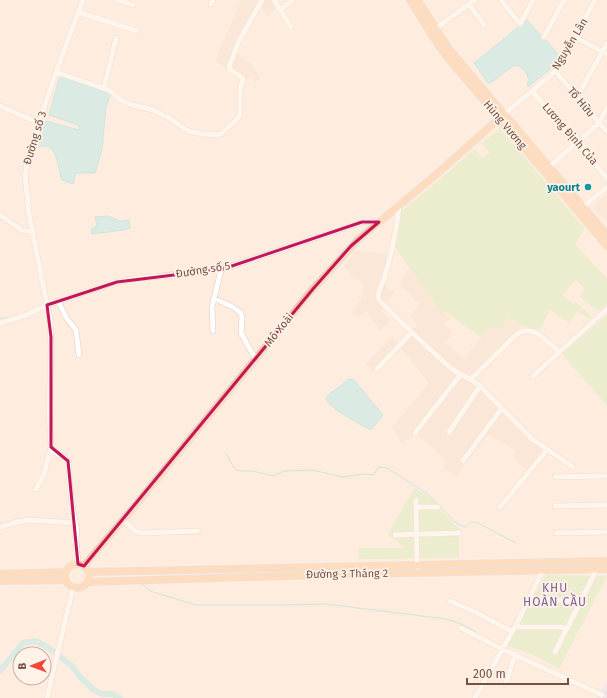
<svg xmlns="http://www.w3.org/2000/svg" width="607" height="698" viewBox="0 0 607 698" font-family="'Fira Sans',sans-serif">
  <rect width="100%" height="100%" fill="#feeddf"/>
  <path fill="#f8e0d0" d="M241,0H273L276,6L269,17L259,8L236,52L252,65L261,78L255,82L252,77L246,80L241,79L215,60Z
    M607,194V221L592,208Z
    M354,251L393,255L384,284L395,292L381,310L391,321L380,330L366,311L358,317L352,312L362,298L364,282L351,277L350,272L345,267Z
    M409,267L440,311L452,317L444,324L453,333L446,342L464,359L492,326L506,317L515,321L521,326L519,330L472,374L532,436L546,446L526,470L514,458L515,450L488,435L456,476L443,468L447,461L416,434L402,443L392,427L429,383L398,345L372,372L366,364L391,337L401,343L417,325L411,315L419,305L399,284Z"/>
  <path fill="#ebdcfa" d="M607,682V698H596L601,691Z"/>
  <path fill="#d7ecbd" d="M500,128L585,229L575,244L607,279V304L598,311L580,297L585,289L576,280L562,295L574,304L576,302L592,317L589,319L577,311L570,323L550,310L540,330L521,326L515,321L506,317L502,329L492,326L482,338L447,313L440,311L395,247L401,212L475,149L483,158L490,153L482,143Z
    M607,315V406L562,354Z
    M415,488L434,500L444,514L459,529V558L358,559L359,548H405L387,534Z
    M546,575L607,576L559,669L534,655L506,645Z"/>
  <path fill="#b2e9e8" stroke="#98dbdb" d="M527,20L560,56L549,70L528,87L527,86C531,76 525,69 516,65C508,68 494,83 488,83L474,63Z
    M64,77L80,83L108,90L111,94L106,107L102,149L95,173H76L73,184L62,180C58,170 58,148 46,146C42,146 39,147 36,147L46,121L79,130L80,129L78,125L49,115L59,79Z
    M108,216L120,221L129,220L130,228L124,230L92,234L91,229L97,226L95,217Z
    M349,379L354,380L383,415L372,429H369C359,424 335,411 328,402C326,400 326,399 327,396Z"/>
  <g fill="none" stroke-linecap="round" stroke-linejoin="round">
    <path stroke="#98dbdb" stroke-width="1" d="M156,274L228,264L311,237
      M114,280L123,279
      M0,318H10
      M226,454L233,466L237,470L242,471H253L273,476L284,471L312,470L343,477L363,474L373,475L379,467L387,468L429,495L457,524L466,527L471,522H476L516,543
      M142,584L150,591L196,605H280L326,604L446,619L461,624L476,632
      M603,698L607,691"/>
    <path stroke="#b2e9e8" stroke-width="6" d="M0,671L23,643L36,641L49,648L72,666L81,678L93,689L102,694H113L120,698"/>
    <defs>
      <path id="minor" d="M118,0L133,5
        M274,0L291,27
        M475,0L469,4L484,25
        M501,0L520,24L533,0
        M211,4L213,0
        M280,10L293,0
        M78,12L137,31
        M435,29L469,4
        M544,37L564,0
        M575,37L607,54
        M555,71L607,132
        M56,72L109,90L121,100L129,104L153,110L171,119L185,129L192,132L209,135L221,134L240,116V90L243,79C240,74 231,73 229,67L238,43L262,0
        M104,88L116,38
        M532,91L607,178
        M577,97L607,43
        M0,106L39,123
        M504,114L550,76L560,66L595,0
        M549,167L599,123L607,107
        M399,205C397,230 391,255 384,279C382,286 376,293 379,300C402,323 426,347 451,368C460,375 471,378 480,386L532,439L573,467
        M583,207L607,187
        M0,215L23,231H32
        M215,299L233,307L241,313L242,318L241,333L255,358
        M58,301L67,319L76,330L79,355
        M0,323L24,316L47,305L113,283L138,278L191,274L223,269L362,222L368,221L379,222
        M213,331L212,307L221,270
        M377,369L412,332
        M533,376L607,309
        M471,379L516,335C532,322 548,342 559,352
        M449,432L480,386
        M415,433L461,374
        M463,461L502,408
        M555,477L607,476
        M36,489L44,474L51,448
        M416,500L417,566
        M555,506L607,505
        M416,507H438
        M500,507L547,450
        M123,520L134,530L140,533L198,531
        M0,527L17,522L28,520L75,523
        M556,533L607,532
        M395,535L459,533
        M78,564L76,540L77,531L73,511L69,480V463L64,457L53,452L51,447L49,410L51,349L50,320L29,214L25,174L30,150L56,72L83,0
        M529,598L534,600H576L580,602
        M450,601L475,612L511,631
        M516,625L520,627H561L566,629
        M461,628L502,649L602,695
        M555,652L594,575V569
        M506,683L515,654
        M47,698L73,588
        M475,698L516,625L543,570"/>
      <path id="major" d="M410,0L431,34L447,57L607,246
        M418,0L449,49L607,235
        M65 576a12 12 0 1 1 24 0a12 12 0 1 1-24 0Z
        M84,566L134,507L313,289L358,240L439,172L504,114
        M88,572L607,561
        M0,574L65,572
        M0,581L65,580
        M88,582L349,574L607,569"/>
    </defs>
    <use href="#minor" stroke="#e5cabe" stroke-width="6"/>
    <use href="#major" stroke="#dbd1cf" stroke-width="8"/>
    <use href="#minor" stroke="#fff" stroke-width="5"/>
    <use href="#major" stroke="#ffc895" stroke-width="6"/>
  </g>
  <path d="M0 0H607V698H0ZM362,222H379L351,246L313,289L84,566L78,564L68,461L51,447V337L47,305L117,282L223,269Z" fill="#feeddf" fill-opacity=".55" fill-rule="evenodd"/>
  <path fill="none" stroke="#c2185b" stroke-width="3" stroke-linejoin="round" d="M362,222H379L351,246L313,289L84,566L78,564L68,461L51,447V337L47,305L117,282L223,269Z"/>
  <circle fill="#0f9aa8" stroke="#fff2e7" stroke-width="1.5" cx="588" cy="187" r="4"/>
  <g text-anchor="middle" dominant-baseline="central" stroke-width="3.5" stroke-linejoin="round" paint-order="stroke">
    <g font-size="11" fill="#764f45" stroke="#fff2e7">
      <text transform="translate(570 44) rotate(-59)">Nguyễn Lân</text>
      <text transform="translate(581 102) rotate(50)">Tố Hữu</text>
      <text transform="translate(505 125) rotate(50)">Hùng Vương</text>
      <text transform="translate(570 134) rotate(49)">Lương Định Của</text>
      <text transform="translate(35 138) rotate(-73)">Đường số 3</text>
      <text transform="translate(203 270) rotate(-9)">Đường số 5</text>
      <text transform="translate(279 330) rotate(-51)">Mô Xoài</text>
      <text transform="translate(347 574) rotate(-1)">Đường 3 Tháng 2</text>
    </g>
    <g font-size="11" font-weight="bold" fill="#0d838f" stroke="#fff2e7" text-anchor="end">
      <text x="580" y="187">yaourt</text>
    </g>
    <g font-size="12" letter-spacing="1" fill="#7e609a" stroke="#fff2e7">
      <text x="555" y="588">KHU<tspan x="555" dy="14">HOÀN CẦU</tspan></text>
    </g>
  </g>
  <g transform="translate(32 666) rotate(269)"><circle r="19" fill="#fff2e7" stroke="#c8b1a6"/>
  <path d="M0-3L7 15L0 10L-7 15Z" fill="#f2473a"/>
  <text y="-6" font-size="11" font-weight="bold" text-anchor="middle" fill="#764f45">B</text>
  </g>
  <path d="M467 678v6h101v-6" fill="none" stroke="#764f45" stroke-width="2"/>
  <text x="473" y="678" font-size="12" fill="#764f45" stroke="#fff2e7" stroke-width="3" paint-order="stroke">200 m</text>
</svg>
